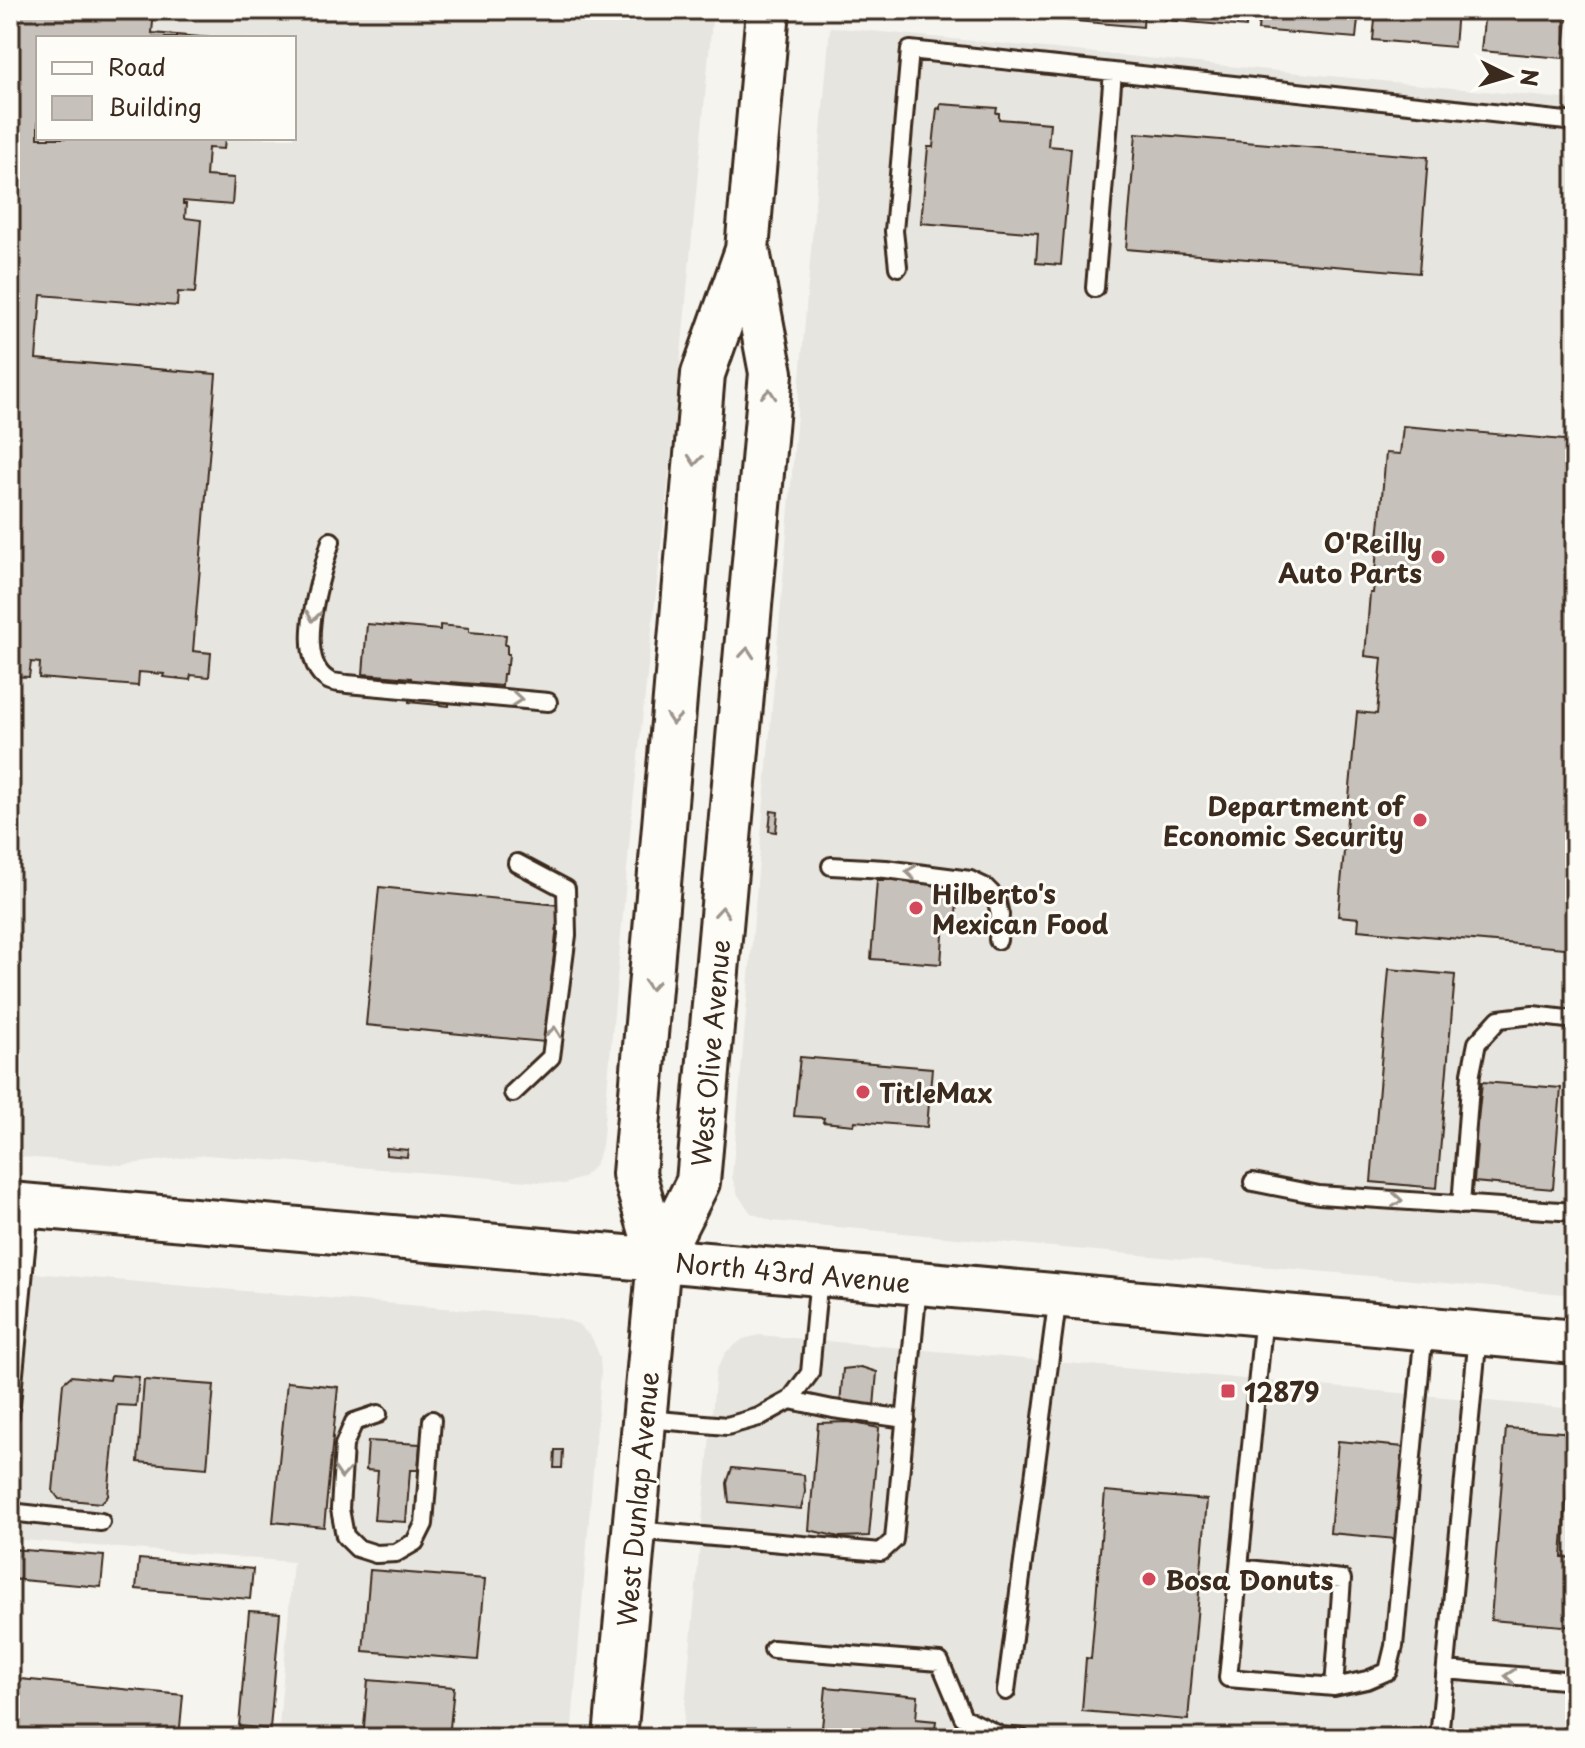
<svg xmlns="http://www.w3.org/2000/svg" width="1585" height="1748" viewBox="0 0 1585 1748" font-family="'Playpen Sans',sans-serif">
  <rect width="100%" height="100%" fill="#f5f4ee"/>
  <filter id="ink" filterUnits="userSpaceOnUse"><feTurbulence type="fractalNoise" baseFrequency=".0125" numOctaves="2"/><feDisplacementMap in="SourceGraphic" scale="16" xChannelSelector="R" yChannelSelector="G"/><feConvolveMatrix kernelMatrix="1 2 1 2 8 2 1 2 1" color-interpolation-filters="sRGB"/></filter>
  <g filter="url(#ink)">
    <path fill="#e7e5df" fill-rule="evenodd" d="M10,10H713L675,420L633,803L602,1146L595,1165L583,1177L565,1184L207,1155L121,1165L10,1156ZM38,38H294V138H38Z
      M830,27L1575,100V1295L772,1221L751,1213L738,1195L732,1177Z
      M10,1271L560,1318L578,1324L592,1338L600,1357L601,1374L571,1738H278L293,1562L10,1539Z
      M759,1335L1575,1409V1738H682L716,1371L726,1352L743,1339Z"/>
    <path fill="#c7c1bb" stroke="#3b2a1e" stroke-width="2" d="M10,10H154L152,33L213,38H38V138H225L224,149L208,148L206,176L234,178L232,205L183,201V204H186L185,218L201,220L195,293L178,292L177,306L41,295L36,359L216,374L193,651L211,653L209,677L191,675L190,680L163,677L164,674L139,672L138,686L39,678L40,663L31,662L29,677L10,676Z
      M1054,10H1144L1143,27L1053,19Z
      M1166,10H1247L1246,27L1165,20Z
      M1260,10H1359L1356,38L1258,30Z
      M1376,10H1457L1454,47L1373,40Z
      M1485,10H1568L1563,58L1481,51Z
      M940,104L997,108L996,113H999V119L1050,123L1048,146L1071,148L1061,265L1036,263L1038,233L921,223L928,147H933L937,108L940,109Z
      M1136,133L1428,157L1419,273L1126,249Z
      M1403,426L1575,441V949L1358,930L1359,918L1338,916L1357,712L1377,714L1382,658L1365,656L1370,593H1373L1386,453L1400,454Z
      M367,624L440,630V625L469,628V632L506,635L505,645H507V654H509L508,665H506L505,674H503L502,686L451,682L449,706L409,702L411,678L363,674Z
      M771,811L778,812L776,832L769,831Z
      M890,877L905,878V882L947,886V894L958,895L955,922L944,921L941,964L871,959L877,880H890Z
      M379,887L559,905L545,1042L366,1025Z
      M1389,969L1455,975L1437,1188L1371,1182Z
      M800,1057L932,1068L927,1127L855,1121L854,1125L823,1122L824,1118L794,1116Z
      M1482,1082L1561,1088L1553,1189L1474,1182L1477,1143H1470L1472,1119L1478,1120Z
      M386,1148L408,1150L407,1157L386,1155Z
      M861,1367L877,1372L874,1407L840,1404L843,1369Z
      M111,1375L139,1377L136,1406L117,1405L108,1496L101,1503L59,1499L53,1491L63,1383L71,1376L110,1380Z
      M144,1380L214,1385L207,1468L138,1462Z
      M287,1382L338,1387L324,1527L273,1522Z
      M849,1422L879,1428L869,1536L839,1537L809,1530L818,1423Z
      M1506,1428L1575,1433V1450L1570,1449L1562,1557L1575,1558V1627L1491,1620Z
      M368,1441L420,1444L418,1470H410L406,1522L374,1520L378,1471L366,1470Z
      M1338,1441L1404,1447L1396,1539L1330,1533Z
      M555,1450H563L562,1468H554Z
      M732,1468L804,1475L805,1492L801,1509L729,1502L727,1483Z
      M1105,1491L1207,1500L1188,1720L1082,1711L1086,1658L1091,1659Z
      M10,1549L104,1556L101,1587L10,1579Z
      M139,1559L253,1569L250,1599L136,1589Z
      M370,1570L485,1579L478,1660L363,1651Z
      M249,1611L280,1613L270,1729L239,1726Z
      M10,1678L183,1695L179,1738H10Z
      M368,1680L454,1687L449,1738H363Z
      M826,1687L918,1696L916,1719L936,1721L934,1738H821Z"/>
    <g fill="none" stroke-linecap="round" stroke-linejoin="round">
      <defs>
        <path id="service" d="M898,267L894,231L910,50L1575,122
          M1095,288L1113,72
          M331,541C322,573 292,658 328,680C332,683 341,683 347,684L548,702
          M831,866L886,869L970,880L985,887L996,898L1000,915L998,940
          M513,1093L551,1057L567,935L566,889L517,863
          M1253,1182L1319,1195L1575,1212
          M1461,1205L1471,1073L1477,1043L1499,1019L1533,1015L1575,1020
          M790,1400L833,1409L906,1419
          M378,1414L354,1422L344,1445L340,1509L345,1536L357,1548L376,1554L396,1553L415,1542L424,1524L432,1420
          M10,1415L30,1208
          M647,1419L727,1426L759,1417L790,1400L810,1373L819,1276
          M10,1512L101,1522
          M635,1530L881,1552L894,1540L918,1285
          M1239,1568L1342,1579L1334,1687L1228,1678L1264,1315
          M773,1649L940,1662L963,1717L1001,1736V1738
          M1446,1670L1575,1681
          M1334,1687L1367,1680L1388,1671L1394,1646L1424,1330
          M1006,1691L1058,1296
          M1001,1736L1021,1738
          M1439,1738L1478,1335"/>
        <path id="secondary" d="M10,1204L741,1267L1575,1342
          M659,1259L698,1182L771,373L748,251
          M615,1738L659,1259L634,1174L703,374L747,250L768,10"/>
      </defs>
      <use href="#service" stroke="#3b2a1e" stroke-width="22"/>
      <use href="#secondary" stroke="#3b2a1e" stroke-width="48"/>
      <use href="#service" stroke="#fdfcf7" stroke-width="16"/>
      <use href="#secondary" stroke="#fdfcf7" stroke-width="42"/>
    </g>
    <defs><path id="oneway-chevron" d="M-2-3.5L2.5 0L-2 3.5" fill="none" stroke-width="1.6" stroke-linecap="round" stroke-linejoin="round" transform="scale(2)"/></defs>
    <g stroke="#9c938a">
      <use href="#oneway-chevron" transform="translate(769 394) rotate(-85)"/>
      <use href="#oneway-chevron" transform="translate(695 460) rotate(95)"/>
      <use href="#oneway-chevron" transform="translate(313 616) rotate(98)"/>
      <use href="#oneway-chevron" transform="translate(747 653) rotate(-85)"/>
      <use href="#oneway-chevron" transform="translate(517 699) rotate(5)"/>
      <use href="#oneway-chevron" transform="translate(673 719) rotate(95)"/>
      <use href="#oneway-chevron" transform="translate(911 872) rotate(-173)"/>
      <use href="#oneway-chevron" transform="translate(722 912) rotate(-85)"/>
      <use href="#oneway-chevron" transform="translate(651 985) rotate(95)"/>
      <use href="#oneway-chevron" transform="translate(554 1032) rotate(-83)"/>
      <use href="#oneway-chevron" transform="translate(1397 1200) rotate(4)"/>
      <use href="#oneway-chevron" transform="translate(342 1473) rotate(94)"/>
      <use href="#oneway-chevron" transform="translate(1510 1676) rotate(-175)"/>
    </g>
  </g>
  <g fill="#d1495b" stroke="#fdfcf7" stroke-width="3">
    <circle cx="1438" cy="557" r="8"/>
    <circle cx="1420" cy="820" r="8"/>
    <circle cx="916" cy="908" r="8"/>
    <circle cx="863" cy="1092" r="8"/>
    <rect x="1220" y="1383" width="16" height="16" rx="4"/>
    <circle cx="1149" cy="1579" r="8"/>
  </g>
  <g text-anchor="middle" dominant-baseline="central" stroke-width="6" stroke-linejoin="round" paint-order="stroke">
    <g font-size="26" font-weight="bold" fill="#3b2a1e" stroke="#fdfcf7" text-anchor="start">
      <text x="1422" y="542" text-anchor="end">O'Reilly<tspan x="1422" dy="30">Auto Parts</tspan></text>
      <text x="1404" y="805" text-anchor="end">Department of<tspan x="1404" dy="30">Economic Security</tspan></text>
      <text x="932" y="893">Hilberto's<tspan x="932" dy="30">Mexican Food</tspan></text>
      <text x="879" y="1092">TitleMax</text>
      <text x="1244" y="1391">12879</text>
      <text x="1165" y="1579">Bosa Donuts</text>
    </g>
    <g font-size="26" fill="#3b2a1e" stroke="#fdfcf7">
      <text transform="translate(710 1053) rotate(-85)">West Olive Avenue</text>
      <text transform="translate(793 1272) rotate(5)">North 43rd Avenue</text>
      <text transform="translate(637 1499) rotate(-85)">West Dunlap Avenue</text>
    </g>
  </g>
  <rect width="1585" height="1748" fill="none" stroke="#fdfcf7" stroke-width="40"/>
  <rect x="20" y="20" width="1545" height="1708" fill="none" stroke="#3b2a1e" stroke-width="3" filter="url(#ink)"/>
  <rect x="36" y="36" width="260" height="104" fill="#fdfcf7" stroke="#afa8a0" stroke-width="2"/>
  <rect x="52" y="62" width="40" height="12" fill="#fdfcf7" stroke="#afa8a0" stroke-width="2"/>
  <text x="108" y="76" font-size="24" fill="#3b2a1e">Road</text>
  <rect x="52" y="96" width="40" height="24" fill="#c7c1bb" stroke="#afa8a0" stroke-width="2"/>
  <text x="108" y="116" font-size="24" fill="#3b2a1e">Building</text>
  <g transform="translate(1509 76) rotate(95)" stroke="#fdfcf7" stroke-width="6" paint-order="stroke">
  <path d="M0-6L14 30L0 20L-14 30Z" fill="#3b2a1e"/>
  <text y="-12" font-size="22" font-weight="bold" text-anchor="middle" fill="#3b2a1e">N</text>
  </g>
</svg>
